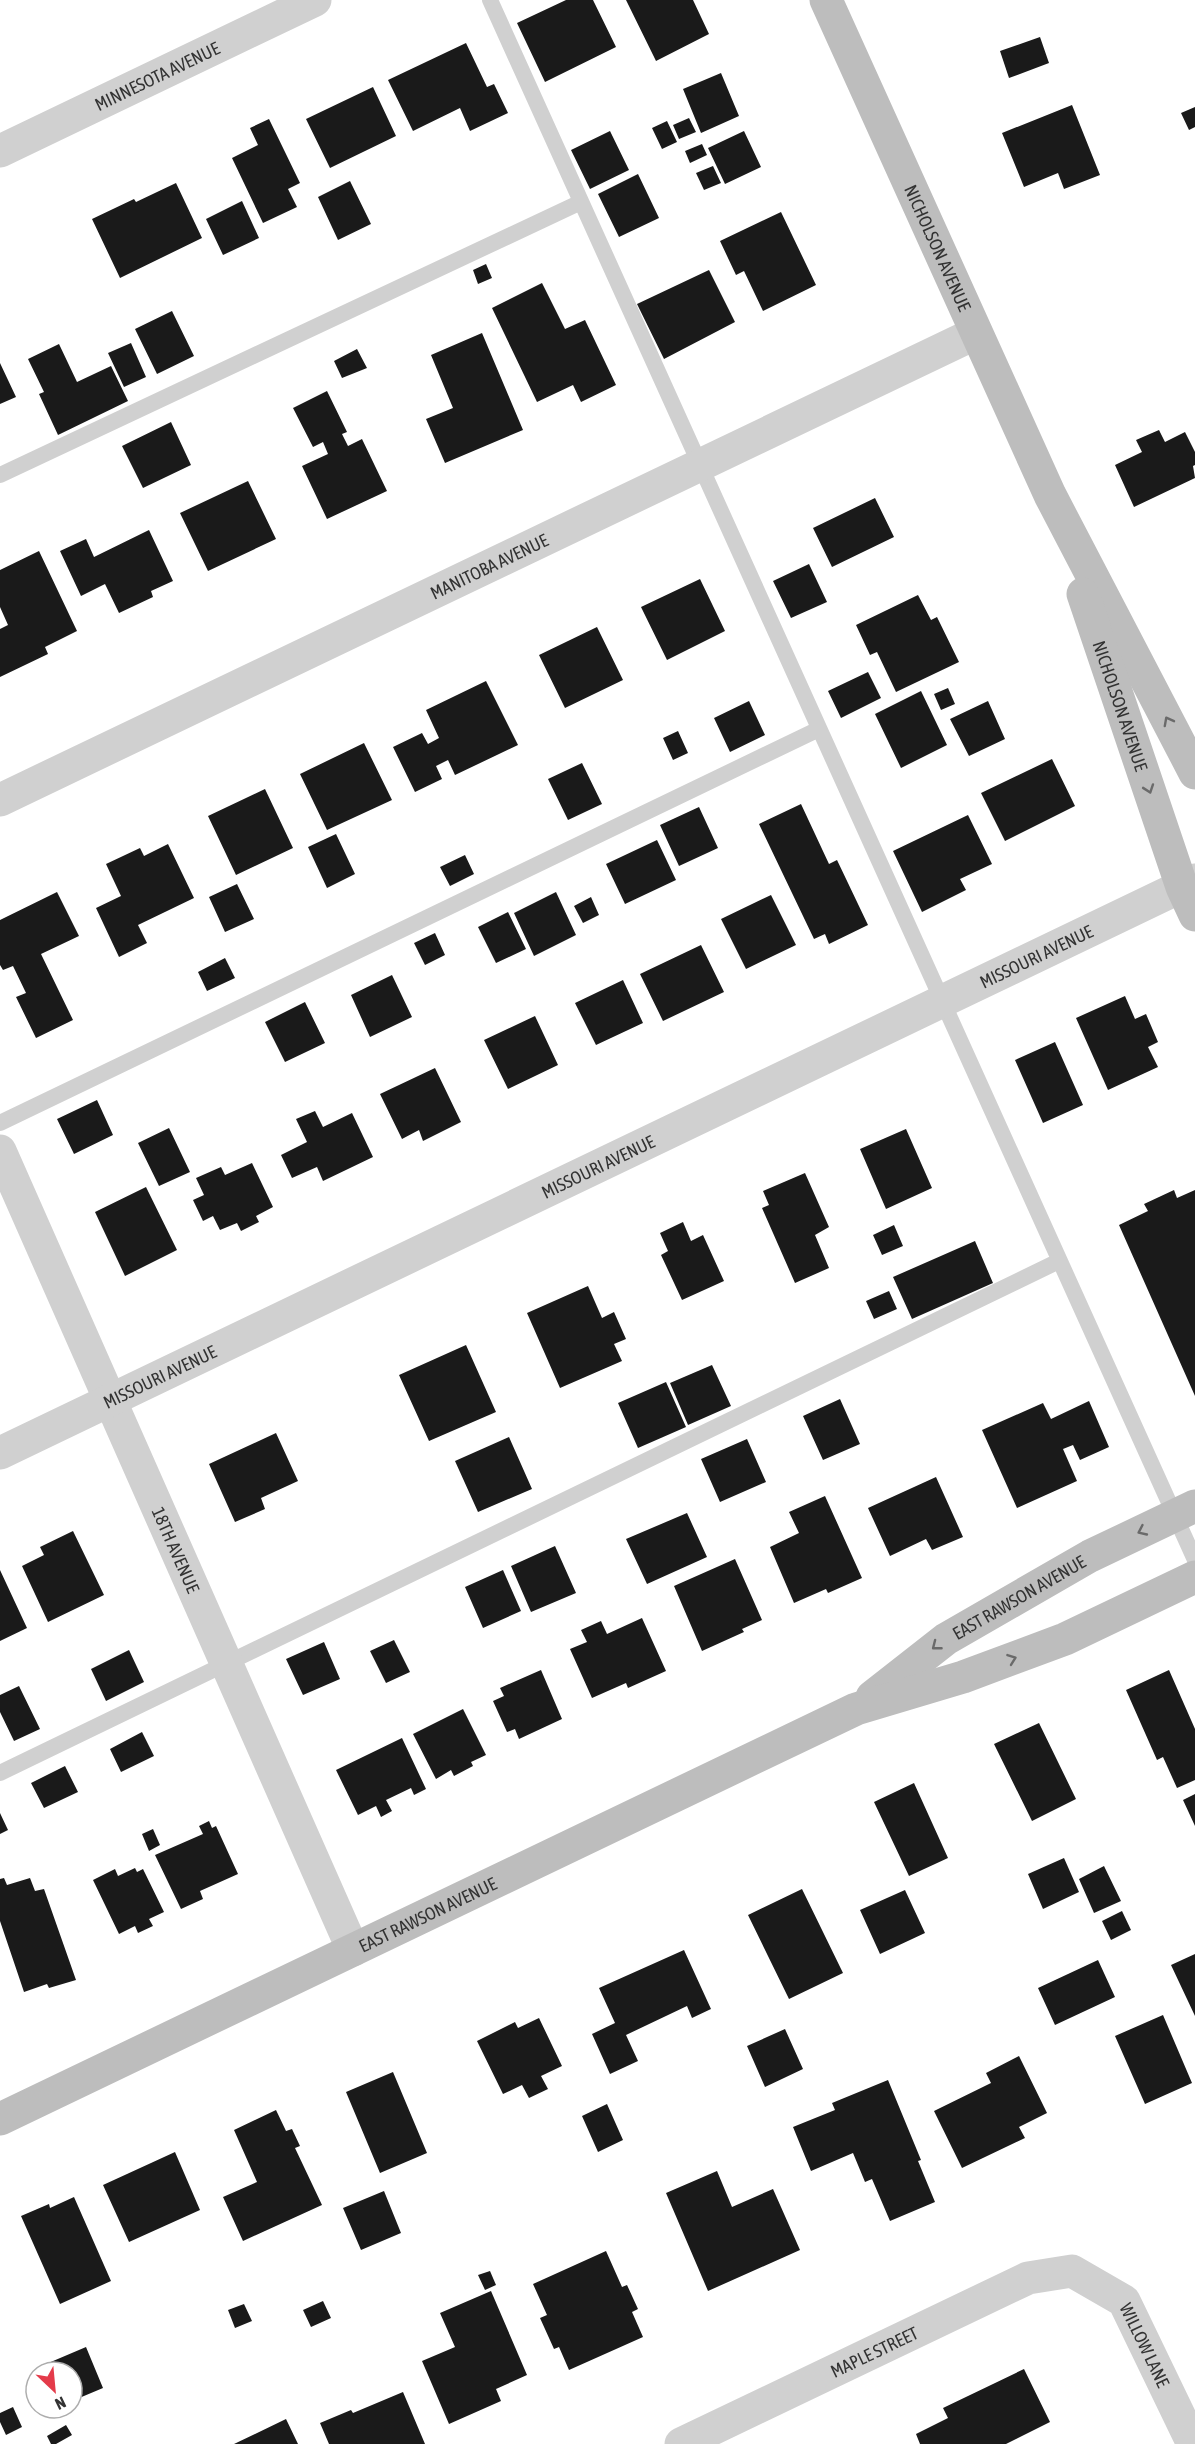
<svg xmlns="http://www.w3.org/2000/svg" width="1195" height="2444" viewBox="0 0 1195 2444" font-family="'Asap Condensed',sans-serif">
  <rect width="100%" height="100%" fill="#fff"/>
  <path fill="#1a1a1a" d="M566,0H593L616,47L545,82L517,23Z
    M626,0H693L709,34L656,61Z
    M1040,37L1049,63L1009,78L1000,51Z
    M466,43L487,87L494,84L508,113L470,131L460,108L413,131L388,80Z
    M721,73L739,116L701,133L683,89Z
    M373,87L396,136L330,168L306,119Z
    M1072,105L1100,175L1064,189L1058,173L1024,187L1002,133Z
    M1195,107V127L1189,130L1181,113Z
    M689,118L696,132L679,139L673,125Z
    M269,119L300,183L288,189L297,207L263,223L232,158L258,145L250,128Z
    M667,121L677,142L662,149L652,128Z
    M610,131L629,170L590,189L571,150Z
    M744,131L761,167L725,184L708,148Z
    M702,144L707,155L690,163L685,151Z
    M713,166L721,183L704,190L696,173Z
    M638,174L659,218L619,237L598,194Z
    M350,181L371,224L338,240L318,197Z
    M176,183L202,238L120,278L92,219L134,199L136,202Z
    M242,201L259,238L223,255L206,219Z
    M781,212L816,285L763,311L744,271L736,275L720,241Z
    M486,264L492,278L478,284L473,270Z
    M709,270L735,322L664,359L637,304Z
    M542,283L565,329L585,320L616,385L581,402L573,385L537,402L492,308Z
    M172,311L194,356L157,374L135,329Z
    M482,333L523,430L445,463L426,419L453,408L431,355Z
    M131,343L146,377L124,387L108,353Z
    M59,344L77,382L111,366L128,401L58,435L39,394L44,392L28,359Z
    M357,349L367,368L342,378L334,361Z
    M0,363L16,397L0,404Z
    M327,391L347,432L342,434L348,446L362,439L387,491L327,519L302,466L328,454L323,442L313,447L293,408Z
    M171,422L191,465L143,488L122,446Z
    M1159,430L1165,442L1185,432L1195,452V465L1193,466L1195,478L1134,507L1115,465L1142,452L1136,440Z
    M248,481L276,539L208,571L180,513Z
    M875,498L894,537L832,567L813,528Z
    M149,530L173,581L151,591L153,597L119,613L105,584L81,596L60,551L86,539L94,557Z
    M39,551L77,631L45,647L48,654L0,677V629L8,625L0,607V570Z
    M809,564L827,602L791,618L773,581Z
    M700,579L725,631L667,660L641,607Z
    M918,595L931,620L937,617L959,662L896,692L877,652L870,655L856,625Z
    M597,627L623,680L565,708L539,655Z
    M868,672L881,698L841,718L828,691Z
    M486,681L518,745L455,775L448,760L436,766L442,779L415,792L393,747L422,733L428,744L439,738L426,710Z
    M948,688L955,704L941,710L934,694Z
    M921,691L947,745L901,768L875,714Z
    M749,701L765,735L730,752L714,718Z
    M988,701L1005,739L969,756L950,719Z
    M678,731L688,753L673,760L663,738Z
    M364,743L392,800L327,830L300,774Z
    M1052,759L1075,806L1005,841L981,793Z
    M582,763L602,804L568,820L548,779Z
    M265,789L293,848L236,875L208,816Z
    M801,804L829,864L837,860L868,925L829,944L825,934L814,939L759,824Z
    M699,807L718,848L679,866L660,825Z
    M968,815L992,864L960,879L966,890L922,912L893,851Z
    M336,834L355,874L327,888L308,847Z
    M657,840L676,880L625,904L606,864Z
    M168,844L194,898L138,925L147,943L119,957L96,908L121,896L106,864L140,848L144,856Z
    M465,855L474,874L450,886L440,867Z
    M237,884L254,919L225,932L209,897Z
    M57,892L79,936L41,954L73,1020L36,1038L16,997L26,993L13,966L3,970L0,965V920Z
    M556,892L576,935L534,956L514,913Z
    M771,895L796,945L746,969L721,919Z
    M591,897L599,915L583,923L574,906Z
    M508,912L526,949L496,963L478,927Z
    M435,933L445,955L425,965L414,943Z
    M701,945L724,992L663,1021L640,974Z
    M225,958L235,978L207,991L198,972Z
    M392,975L412,1017L370,1037L351,995Z
    M623,980L643,1023L596,1045L575,1003Z
    M1125,996L1135,1019L1146,1014L1158,1042L1148,1047L1158,1067L1108,1090L1076,1018Z
    M305,1002L325,1043L285,1062L265,1022Z
    M535,1016L558,1065L508,1089L484,1040Z
    M1055,1042L1083,1105L1043,1123L1015,1060Z
    M435,1068L461,1122L423,1141L419,1130L402,1139L380,1094Z
    M97,1100L113,1135L74,1154L57,1119Z
    M315,1111L323,1127L352,1113L373,1157L323,1181L317,1167L292,1178L281,1155L307,1142L296,1119Z
    M169,1128L190,1172L159,1186L138,1143Z
    M906,1129L932,1188L886,1209L860,1149Z
    M252,1163L273,1207L256,1216L259,1222L241,1231L237,1223L220,1230L213,1216L203,1221L193,1200L204,1195L196,1178L221,1167L225,1175Z
    M805,1173L829,1227L815,1235L829,1268L795,1283L762,1208L769,1205L763,1191Z
    M146,1187L177,1250L125,1276L95,1212Z
    M1174,1190L1177,1198L1195,1190V1396L1119,1225L1148,1211L1144,1204Z
    M683,1222L691,1241L703,1235L724,1281L682,1300L661,1255L668,1251L660,1233Z
    M894,1225L903,1246L882,1255L873,1235Z
    M975,1241L993,1283L912,1319L893,1277Z
    M588,1286L602,1318L614,1312L626,1339L614,1344L622,1361L560,1388L527,1313Z
    M889,1291L897,1309L874,1319L866,1301Z
    M466,1345L496,1412L429,1441L399,1375Z
    M712,1365L731,1406L688,1425L670,1383Z
    M666,1382L686,1427L638,1448L618,1403Z
    M840,1399L860,1444L823,1460L803,1416Z
    M1089,1401L1109,1447L1080,1460L1073,1445L1063,1449L1077,1481L1017,1508L982,1430L1043,1403L1051,1419Z
    M276,1433L298,1481L261,1498L265,1509L235,1522L209,1464Z
    M509,1437L532,1489L478,1512L455,1461Z
    M747,1439L766,1482L720,1502L701,1459Z
    M936,1477L963,1537L932,1550L926,1539L890,1556L868,1508Z
    M825,1496L862,1578L828,1593L826,1589L794,1603L770,1547L799,1533L789,1512Z
    M687,1513L707,1557L647,1584L626,1539Z
    M73,1531L104,1595L48,1622L22,1566L44,1555L40,1547Z
    M555,1546L576,1593L531,1612L511,1566Z
    M735,1559L762,1620L742,1629L744,1632L702,1651L674,1586Z
    M0,1570L27,1628L0,1641Z
    M503,1570L521,1611L483,1628L465,1587Z
    M642,1618L666,1671L628,1688L626,1683L592,1698L570,1649L587,1642L581,1630L601,1621L607,1634Z
    M394,1640L410,1672L386,1683L370,1651Z
    M324,1642L340,1679L303,1695L286,1659Z
    M129,1650L144,1682L106,1701L91,1669Z
    M541,1670L562,1719L519,1739L515,1729L507,1732L493,1701L504,1696L500,1688Z
    M1169,1670L1195,1729V1780L1177,1788L1163,1757L1157,1760L1126,1690Z
    M19,1686L40,1729L14,1741L0,1712V1695Z
    M463,1709L486,1755L471,1762L473,1766L454,1776L451,1770L436,1779L413,1734Z
    M1039,1723L1076,1799L1032,1821L994,1744Z
    M142,1732L154,1756L121,1772L110,1749Z
    M402,1738L426,1789L414,1795L411,1788L386,1800L392,1811L381,1817L376,1806L358,1815L336,1770Z
    M65,1766L78,1792L44,1808L31,1783Z
    M914,1783L948,1858L909,1876L874,1802Z
    M1195,1794V1826L1183,1800Z
    M0,1813L8,1830L0,1834Z
    M209,1821L212,1828L216,1826L238,1874L200,1891L203,1899L181,1909L155,1855L203,1834L199,1826Z
    M153,1829L160,1845L149,1851L142,1834Z
    M1064,1858L1079,1892L1043,1909L1028,1874Z
    M1104,1866L1121,1901L1094,1913L1079,1879Z
    M135,1868L137,1872L143,1869L164,1912L149,1919L153,1926L138,1933L135,1926L119,1934L93,1880L115,1869L118,1876Z
    M4,1878L7,1885L30,1878L35,1891L44,1889L76,1980L49,1988L47,1984L24,1992L0,1921V1879Z
    M802,1889L843,1973L789,1999L748,1915Z
    M905,1890L925,1933L880,1954L860,1910Z
    M1122,1911L1131,1930L1111,1940L1102,1921Z
    M684,1950L711,2009L692,2018L687,2006L626,2035L638,2061L610,2074L592,2034L615,2023L599,1988Z
    M1195,1954V2016L1171,1965Z
    M1098,1960L1115,1997L1055,2025L1038,1988Z
    M1163,2015L1192,2083L1145,2104L1115,2036Z
    M539,2018L562,2066L541,2076L548,2089L529,2098L522,2085L503,2094L477,2041L515,2022L518,2028Z
    M785,2029L803,2069L765,2087L747,2046Z
    M1019,2056L1047,2113L1019,2127L1025,2138L962,2168L934,2111L991,2083L986,2073Z
    M393,2072L427,2153L380,2173L346,2092Z
    M888,2080L921,2160L918,2161L935,2202L890,2221L872,2179L865,2182L853,2153L811,2171L793,2127L835,2110L832,2103Z
    M607,2104L623,2140L598,2152L582,2116Z
    M276,2110L286,2131L292,2129L300,2146L295,2148L322,2205L243,2241L223,2197L257,2182L234,2130Z
    M175,2152L200,2210L129,2242L103,2185Z
    M717,2171L732,2207L773,2189L800,2250L708,2291L666,2193Z
    M384,2191L401,2233L361,2250L343,2208Z
    M74,2197L111,2281L60,2304L21,2216L49,2204L50,2208Z
    M606,2251L622,2287L627,2285L638,2309L632,2312L643,2337L569,2370L559,2347L554,2349L540,2318L547,2315L533,2284Z
    M490,2271L496,2285L485,2290L478,2275Z
    M491,2291L527,2375L496,2389L501,2401L449,2424L422,2361L455,2347L440,2313Z
    M323,2301L331,2318L311,2327L303,2310Z
    M244,2304L252,2321L235,2328L228,2310Z
    M86,2347L103,2388L72,2401V2372H50L46,2364Z
    M1024,2369L1050,2422L1006,2444H920L916,2434L948,2418L943,2408Z
    M403,2392L425,2444H329L320,2423L351,2410L353,2413Z
    M13,2407L22,2427L6,2435L0,2422V2413Z
    M286,2419L298,2444H234Z
    M66,2425L72,2435L56,2444H51L47,2436Z"/>
  <g fill="none" stroke-linecap="round" stroke-linejoin="round">
    <path stroke="#d0d0d0" stroke-width="16" d="M490,0L1195,1560
      M0,475L581,202
      M0,1123L819,729
      M0,1773L1059,1261"/>
    <g stroke="#d0d0d0" stroke-width="33">
      <path id="s1" d="M0,151L315,0"/>
      <path id="s2" d="M0,800L976,333"/>
      <path id="s3" d="M0,1151L353,1950"/>
      <path id="s4" d="M0,1453L1195,880"/>
      <path id="s5" d="M681,2444L1028,2278L1072,2271L1124,2301L1193,2444"/>
    </g>
    <g stroke="#bdbdbd" stroke-width="33">
      <path id="s6" d="M826,0L1050,495L1195,773"/>
      <path id="s7" d="M1083,594L1182,887L1195,915"/>
      <path id="s8" d="M872,1697L946,1639L1090,1556L1195,1506"/>
      <path id="s9" d="M0,2119L856,1709L963,1677L1065,1639L1195,1577"/>
    </g>
  </g>
  <defs><path id="oneway-chevron" d="M-2-3.5L2.5 0L-2 3.5" fill="none" stroke-width="1.6" stroke-linecap="round" stroke-linejoin="round" transform="scale(1.5)"/></defs>
  <g stroke="#6a6a6a">
    <use href="#oneway-chevron" transform="translate(1168 721) rotate(-118)"/>
    <use href="#oneway-chevron" transform="translate(1149 789) rotate(71)"/>
    <use href="#oneway-chevron" transform="translate(1142 1531) rotate(155)"/>
    <use href="#oneway-chevron" transform="translate(936 1646) rotate(142)"/>
    <use href="#oneway-chevron" transform="translate(1012 1659) rotate(-20)"/>
  </g>
  <g text-anchor="middle" dominant-baseline="central" stroke-width="6" stroke-linejoin="round" paint-order="stroke">
    <g font-size="18" fill="#333" stroke="#fff">
      <text stroke="none"><textPath href="#s1" startOffset="174">MINNESOTA AVENUE</textPath></text>
      <text stroke="none"><textPath href="#s6" startOffset="272">NICHOLSON AVENUE</textPath></text>
      <text stroke="none"><textPath href="#s2" startOffset="542">MANITOBA AVENUE</textPath></text>
      <text stroke="none"><textPath href="#s7" startOffset="118">NICHOLSON AVENUE</textPath></text>
      <text stroke="none"><textPath href="#s4" startOffset="1149">MISSOURI AVENUE</textPath></text>
      <text stroke="none"><textPath href="#s4" startOffset="663">MISSOURI AVENUE</textPath></text>
      <text stroke="none"><textPath href="#s4" startOffset="177">MISSOURI AVENUE</textPath></text>
      <text stroke="none"><textPath href="#s3" startOffset="436">18TH AVENUE</textPath></text>
      <text stroke="none"><textPath href="#s8" startOffset="178">EAST RAWSON AVENUE</textPath></text>
      <text stroke="none"><textPath href="#s9" startOffset="474">EAST RAWSON AVENUE</textPath></text>
      <text stroke="none"><textPath href="#s5" startOffset="538">WILLOW LANE</textPath></text>
      <text stroke="none"><textPath href="#s5" startOffset="214">MAPLE STREET</textPath></text>
    </g>
  </g>
  <g transform="translate(54 2390) rotate(154)"><circle r="28" fill="#ffffff" stroke="#adadad" stroke-width="1.5"/>
  <path d="M0-4.5L10 22L0 15L-10 22Z" fill="#e43b4a"/>
  <text y="-9" font-size="16" font-weight="bold" text-anchor="middle" fill="#333333">N</text>
  </g>
</svg>
